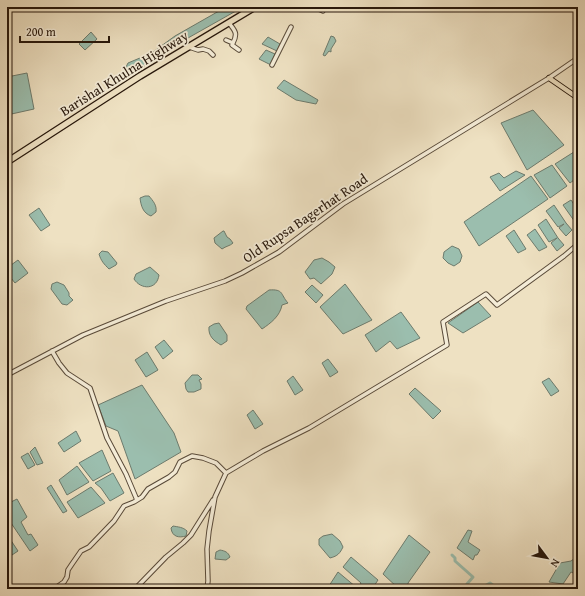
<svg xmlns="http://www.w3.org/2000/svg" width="585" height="596" viewBox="0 0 585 596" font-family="'Gentium Book Plus',serif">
  <rect width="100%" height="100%" fill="#eee1c2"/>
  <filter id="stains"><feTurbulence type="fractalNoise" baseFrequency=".005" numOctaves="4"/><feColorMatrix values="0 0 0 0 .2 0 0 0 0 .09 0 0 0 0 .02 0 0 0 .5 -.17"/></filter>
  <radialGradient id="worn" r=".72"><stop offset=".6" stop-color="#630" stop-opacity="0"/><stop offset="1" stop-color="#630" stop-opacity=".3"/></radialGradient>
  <path fill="#9bbeae" stroke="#6d7b6d" d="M226,7H243L172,47L158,56L153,52L175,36Z
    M91,32L97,39L85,50L79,44Z
    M331,36L334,37L336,41L331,49V52L329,51L325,56L323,55Z
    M268,37L280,44L277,51L262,44Z
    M266,50L275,54L271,65L259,59Z
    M147,55L155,61L131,72L126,67L128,63Z
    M27,73L34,109L7,115V77Z
    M284,80L318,100L316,104L296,100L277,88Z
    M533,110L564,145L527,170L501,123Z
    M577,150L578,152V177L570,183L555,164Z
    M552,165L567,186L550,198L534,175Z
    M516,171L525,175L500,191L490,177L499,173L504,178Z
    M531,176L548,199L479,246L464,222Z
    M145,196H149C153,201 157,205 156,212L151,216C143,213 141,206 140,198Z
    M571,200L578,210V221L575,222L563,205Z
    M554,205L566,223L572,230L566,236L559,228L564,224L558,227L546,211Z
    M39,208L50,225L41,231L29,215Z
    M546,219L558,238L564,245L557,251L551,243L557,238L549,242L538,225Z
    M535,229L547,247L539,251L527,235Z
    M514,230L526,249L518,253L506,236Z
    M223,231H224L227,237L230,239L233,243C230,246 226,246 222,249L215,243L214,238Z
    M452,246L459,249L462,256L460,262L454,266L448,263L443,258L444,252Z
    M102,251L108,252L117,263L116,265L109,269C104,264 101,261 99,254Z
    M322,258L329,262L335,267L332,274L321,284L314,278L310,279L305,272L314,260Z
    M18,260L28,273L15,283L7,273V268Z
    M150,267L159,275C157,290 141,290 134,279L136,274Z
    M57,282L64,285L69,293V296L73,300L67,305L62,304L51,289L52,284Z
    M345,284L372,320L343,334L320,307Z
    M312,285L323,295L316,303L305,292Z
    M269,290C284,289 280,294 288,303L282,305C280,316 271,323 262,329L246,309L247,306Z
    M478,302L491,316L463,333L448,323Z
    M401,312L420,338L397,349L390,341L376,352L365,335Z
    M219,323L227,335V341L221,345C214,341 208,336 209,327L214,324Z
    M164,340L173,351L163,359L155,347Z
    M147,352L158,370L146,377L135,360Z
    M328,359L338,372L330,377L322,363Z
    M192,375H198L202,379L199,380L201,384V389L194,392H188L186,389L185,383Z
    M293,376L303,390L295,395L287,381Z
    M549,378L559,391L551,396L542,382Z
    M142,385L174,433L181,452L135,479L118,431L106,426L98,405Z
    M415,388L441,411L433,419L409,394Z
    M253,410L263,424L255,429L247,415Z
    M76,431L81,441L64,452L58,443Z
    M35,447L43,463L37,465L30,452Z
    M102,450L111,471L93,481L79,463Z
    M28,453L35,465L28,469L21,457Z
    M77,466L89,482L67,495L59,480Z
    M113,473L124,493L110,501L101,488L95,483Z
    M51,485L67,511L63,513L47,488Z
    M91,487L105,503L78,518L67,502Z
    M17,499L27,517L21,522L28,535L31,534L38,545L30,551L7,517V504Z
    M173,526C178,527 183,527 187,531L186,536C179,538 172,537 171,528Z
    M468,530L472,531L468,542L480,550L477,555H475L473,560L457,548Z
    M332,534L340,541L343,547C340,553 338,556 330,558L319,545V539L323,536Z
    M409,535L430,552L408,583V589H399L383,574Z
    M10,539L18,551L9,557L7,554V541Z
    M220,550C225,551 228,552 230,557L226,560L215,559L216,552Z
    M351,557L378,580L372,589H358L361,583L343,567Z
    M575,558L578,560L577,569L578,570V575L571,572L563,584L549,582L560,563L571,561Z
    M338,572L356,587L355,589H327Z"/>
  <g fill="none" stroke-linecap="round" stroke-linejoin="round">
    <path stroke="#9bbeae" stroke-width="3" d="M452,555L455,558V561L473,577L467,584L466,589
      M479,589L490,583L494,586L495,589"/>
    <defs>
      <path id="minor" d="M314,7L323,11
        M226,40L233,43C238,33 235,31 229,23
        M233,43L232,45L239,50
        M189,47L198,50L203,49L209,51L213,55
        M272,65L291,27
        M52,351L59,363L67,373L90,388L107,438L126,474L137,500
        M7,375L83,335L166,301L225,281L242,273L279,252L343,204L549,78L578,58
        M54,589L64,582L67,577L68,570L72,564L81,551L89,547L114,521L124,506L134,502L142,497L148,489L169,477L175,472L180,462L192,456L203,458L216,463L226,473
        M135,589L166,557L183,543L191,535L213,500
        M207,589L208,581L207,549L209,531L215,497L226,473L263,451L309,428L447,345L443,322L486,294L497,305L564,256L578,244"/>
      <path id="major" d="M549,78L578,98"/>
      <path id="highway" d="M7,162L140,76L255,7"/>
    </defs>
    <use href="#minor" stroke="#594a39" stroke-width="5.5"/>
    <use href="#major" stroke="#27170b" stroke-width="6"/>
    <use href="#highway" stroke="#27170b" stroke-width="8"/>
    <use href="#minor" stroke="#f4ecd7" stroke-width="3.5"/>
    <use href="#major" stroke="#eee1c2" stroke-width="4.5"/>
    <use href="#highway" stroke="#eee1c2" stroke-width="5.5"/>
  </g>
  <g text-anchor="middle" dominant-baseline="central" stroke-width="3.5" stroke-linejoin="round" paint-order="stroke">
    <g font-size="14" fill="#27170b" stroke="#f4ecd7">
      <text transform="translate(124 73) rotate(-32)">Barishal Khulna Highway</text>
      <text transform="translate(305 218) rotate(-34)">Old Rupsa Bagerhat Road</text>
    </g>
  </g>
  <rect width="585" height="596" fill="none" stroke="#eee1c2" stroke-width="24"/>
  <rect x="8" y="8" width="569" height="580" fill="none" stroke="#27170b" stroke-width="2"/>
  <rect x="12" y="12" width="561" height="572" fill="none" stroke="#27170b"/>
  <g transform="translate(547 558) rotate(122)" stroke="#f4ecd7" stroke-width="3" paint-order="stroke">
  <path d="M0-3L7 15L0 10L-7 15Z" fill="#27170b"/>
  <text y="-6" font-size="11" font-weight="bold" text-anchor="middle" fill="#27170b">N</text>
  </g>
  <path d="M20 36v6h89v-6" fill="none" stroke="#27170b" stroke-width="2"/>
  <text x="26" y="36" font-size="12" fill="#27170b" stroke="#f4ecd7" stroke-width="3" paint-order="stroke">200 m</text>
  <rect width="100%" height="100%" filter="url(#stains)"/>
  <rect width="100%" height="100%" fill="url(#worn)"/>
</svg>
